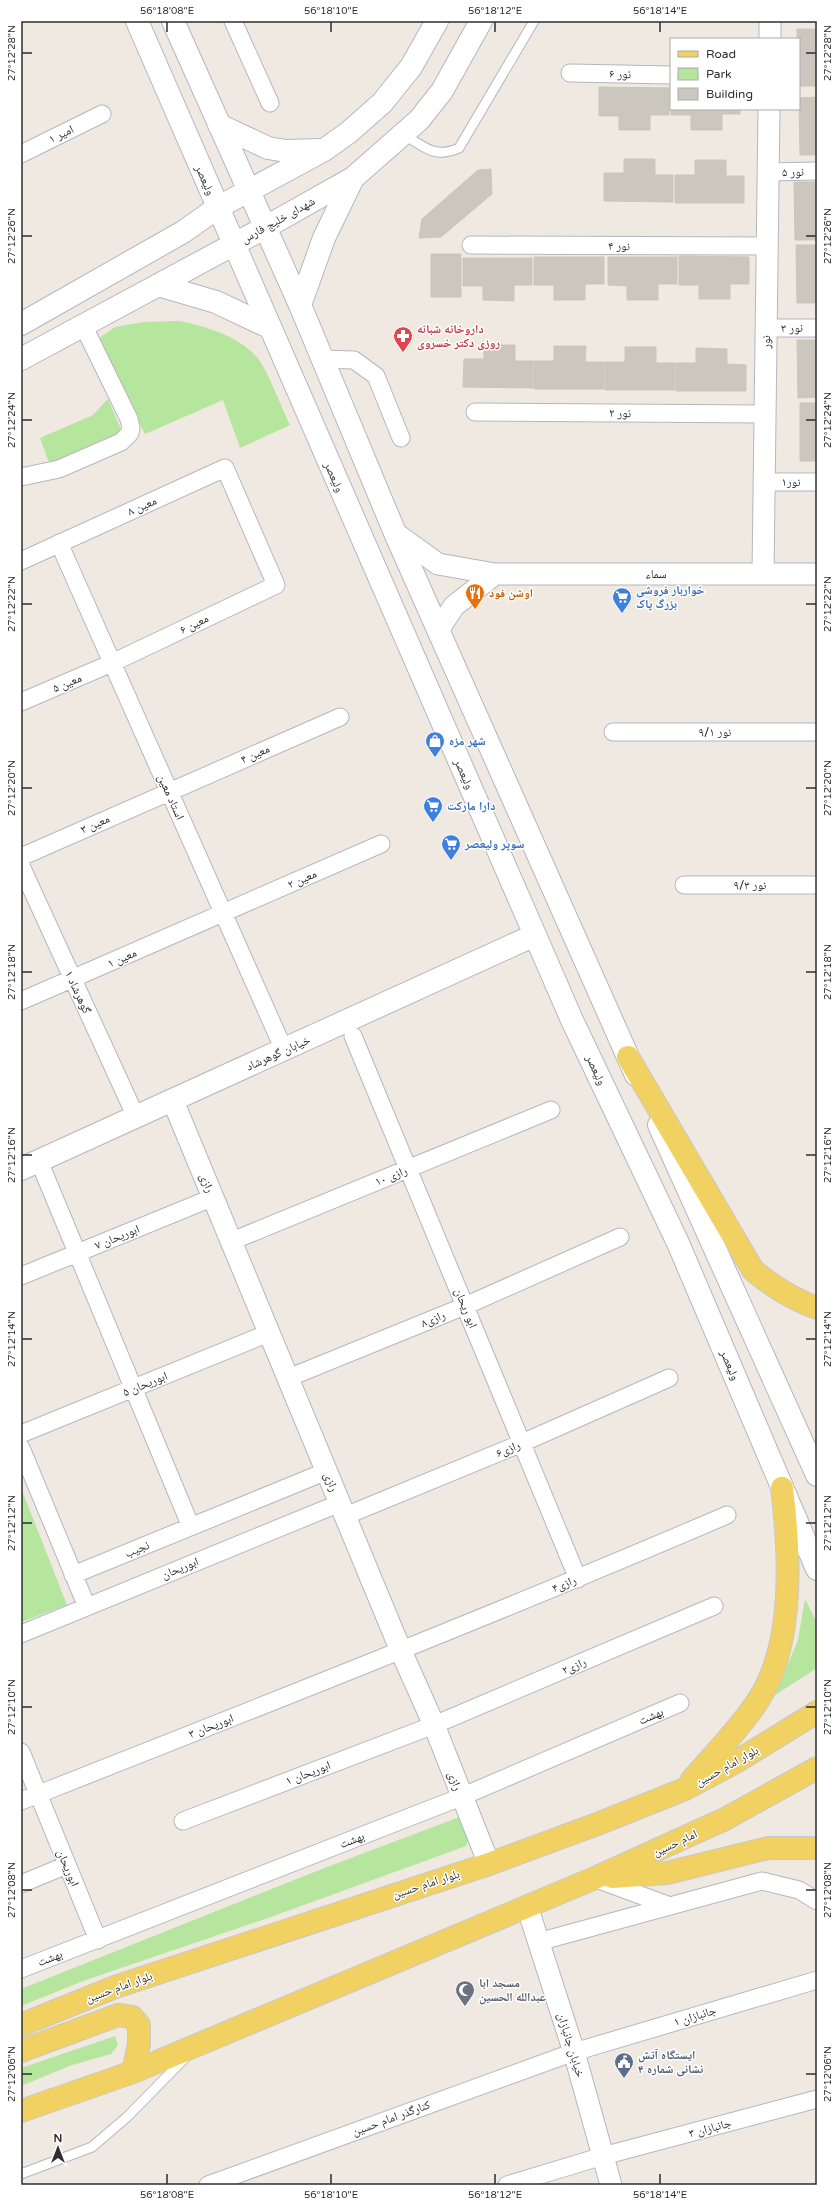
<svg xmlns="http://www.w3.org/2000/svg" width="838" height="2206" viewBox="0 0 838 2206" font-family="'Varela Round','Noto Naskh Arabic',sans-serif">
  <rect width="100%" height="100%" fill="#efe9e1"/>
  <path fill="#b6e59e" d="M180,321C207,327 236,335 256,356C266,366 283,411 290,425L240,448L223,400L145,434L96,340L115,327L144,322Z
    M108,399L123,434L51,468L40,438L93,415Z
    M21,1488L67,1605L21,1622Z
    M805,1599L817,1623V1668L775,1695L798,1640Z
    M462,1816L471,1834L466,1846L268,1918L83,1981L21,2006V1989L322,1869Z
    M115,2036L118,2045L111,2054L72,2065L21,2086V2068Z"/>
  <path fill="#cbc7bf" stroke="#cbc5ba" d="M797,29H817V86H799V39H797Z
    M599,87L669,88V115H650V130H619V116H599Z
    M671,87V109H740V114H722V130H691V115H671Z
    M817,97V155H800L799,98Z
    M624,159H655V175H673V202L604,201V173H624Z
    M695,160H726V176H744V203H675V175H695Z
    M491,169L492,194L441,237L419,238L422,219L478,170Z
    M794,182H817V240H795Z
    M796,245H817V303H797Z
    M431,254H461V297H431Z
    M679,256L749,257V284H730V299H699V285H679Z
    M534,257H604V284H585V300H554V285H534Z
    M608,257H677V284H658V300H627V286L608,285Z
    M463,258H532V285H514V301L483,300V286H463Z
    M797,340H817V397L798,398Z
    M484,345H515V361H533V388L463,387L464,359H484Z
    M554,346H586L585,362H604V389H534V361H554Z
    M625,347H656V363H675V390H605V362H625Z
    M696,348L727,349V364L746,365V391H676V363H696Z
    M800,403H817V461H800Z"/>
  <g fill="none" stroke-linecap="round" stroke-linejoin="round">
    <defs>
      <path id="service" d="M403,134C425,147 434,159 459,148L534,21
        M21,2174L92,2147L127,2117L186,2057"/>
      <path id="minor" d="M233,21L270,103
        M570,73L671,75
        M21,154L102,114
        M768,172L817,171
        M471,245L767,246
        M766,328H817
        M322,359L354,360L376,376L401,438
        M475,412L765,414
        M21,477L59,469L121,442L130,433L131,428L129,419L83,325
        M765,482H817
        M59,543L284,1050
        M21,561L225,468L276,585L112,663L21,702
        M613,732H817
        M21,857L340,717
        M21,866L136,1117
        M684,885H817
        M21,1001L381,844
        M353,1036L578,1579
        M39,1161L191,1527
        M232,1241L551,1110
        M21,1276L214,1197
        M288,1378L465,1306L620,1237
        M21,1434L269,1333
        M21,1448L87,1607
        M345,1516L522,1443L669,1378
        M73,1575L327,1471
        M21,1634L340,1503
        M21,1752L98,1940
        M21,1801C257,1708 494,1615 727,1515
        M183,1821L434,1725L714,1606
        M599,1880L670,1906
        M21,1884L67,1865
        M538,1942L762,1881L799,1890L817,1901
        M21,1969L461,1797L680,1703
        M208,2185L574,2052L817,1980
        M507,2185L603,2156L817,2099"/>
      <path id="tertiary" d="M770,39V21
        M395,533L438,564L495,574H817
        M763,574L769,109
        M439,629L454,606L495,574
        M173,1101L401,1651L434,1725L489,1864
        M527,1906L574,2052L611,2185"/>
      <path id="secondary" d="M137,21L535,935L571,1018L678,1243L817,1569
        M173,21L300,305L395,533L636,1075
        M219,125L268,148L286,151L319,150
        M158,285L216,302L269,327
        M300,305L324,238L353,178
        M21,324L183,232L217,208L324,150L348,133L382,103L411,67L437,21
        M21,359L266,227L353,178L419,120L442,91L481,21
        M659,1125L817,1475
        M21,1169L535,935"/>
      <path id="primary" d="M628,1057L753,1270C773,1287 792,1299 817,1308
        M691,1781C713,1755 740,1729 759,1699C795,1643 790,1552 782,1488
        M612,1877L667,1873L768,1848H817
        M21,2025L115,1987L489,1864L600,1823L685,1789L734,1763L817,1712
        M21,2051L118,2015L132,2017L139,2025V2044L133,2072
        M21,2111L133,2072L595,1878L725,1819L817,1768"/>
    </defs>
    <use href="#service" stroke="#b4b7c1" stroke-width="11"/>
    <use href="#minor" stroke="#b4b7c1" stroke-width="19"/>
    <use href="#tertiary" stroke="#b4b7c1" stroke-width="23"/>
    <use href="#secondary" stroke="#b4b7c1" stroke-width="24"/>
    <use href="#primary" stroke="#c9c9c9" stroke-width="24"/>
    <use href="#service" stroke="#fff" stroke-width="9"/>
    <use href="#minor" stroke="#fff" stroke-width="17"/>
    <use href="#tertiary" stroke="#fff" stroke-width="21"/>
    <use href="#secondary" stroke="#fff" stroke-width="22"/>
    <use href="#primary" stroke="#f2d163" stroke-width="22"/>
  </g>
  <path fill="none" stroke="#2e2e2e" stroke-width="1.5" d="M167,22V32M331,22V32M495,22V32M660,22V32M22,53H32M806,53H816M22,236H32M806,236H816M22,420H32M806,420H816M22,604H32M806,604H816M22,788H32M806,788H816M22,972H32M806,972H816M22,1155H32M806,1155H816M22,1339H32M806,1339H816M22,1523H32M806,1523H816M22,1707H32M806,1707H816M22,1890H32M806,1890H816M22,2074H32M806,2074H816M167,2174V2184M331,2174V2184M495,2174V2184M660,2174V2184"/>
  <defs>
    <symbol id="pharmacy-pin" viewBox="-11 -11 22 30"><path d="M0 17L-7.5 6A9.5 9.5 0 1 1 7.5 6Z" fill="#e0444e" stroke="#fff"/><path d="M-2-6h4v4h4v4h-4v4h-4v-4h-4v-4h4Z" fill="#fff"/></symbol>
    <symbol id="restaurant-pin" viewBox="-11 -11 22 30"><path d="M0 17L-7.5 6A9.5 9.5 0 1 1 7.5 6Z" fill="#e8710a" stroke="#fff"/><path d="M-5-6h1v4h1v-4h1v4h1v-4h1v5L-1.5 .5V6h-2V.5L-5-1ZM5-6V6H3V1.5H1.5Q1.5-4 5-6Z" fill="#fff"/></symbol>
    <symbol id="supermarket-pin" viewBox="-11 -11 22 30"><path d="M0 17L-7.5 6A9.5 9.5 0 1 1 7.5 6Z" fill="#3f7fe0" stroke="#fff"/><path d="M-6-5.5h2.5l.6 2H6L4.5 2H-2.5L-4.4-4H-6ZM-1.5 3.2a1.3 1.3 0 1 0 .1 0ZM3 3.2a1.3 1.3 0 1 0 .1 0Z" fill="#fff"/></symbol>
    <symbol id="shop-pin" viewBox="-11 -11 22 30"><path d="M0 17L-7.5 6A9.5 9.5 0 1 1 7.5 6Z" fill="#3f7fe0" stroke="#fff"/><path d="M-5-2.5h2.3a2.7 3.5 0 0 1 5.4 0H5L5.5 6h-11ZM-1.5-2.5h3a1.5 2.3 0 0 0-3 0Z" fill="#fff"/></symbol>
    <symbol id="mosque-pin" viewBox="-11 -11 22 30"><path d="M0 17L-7.5 6A9.5 9.5 0 1 1 7.5 6Z" fill="#6b7280" stroke="#fff"/><path d="M3.5-4.9A6 6 0 1 0 3.5 4.9A5 5 0 1 1 3.5-4.9Z" fill="#fff"/></symbol>
    <symbol id="civic-pin" viewBox="-11 -11 22 30"><path d="M0 17L-7.5 6A9.5 9.5 0 1 1 7.5 6Z" fill="#5c6f8a" stroke="#fff"/><path d="M-.6-6.5H3V-4.5H.6V-3L4-1V1h2V6H-6V1h2V-1L-.6-3ZM-1.2 2.5V6h2.4V2.5Z" fill="#fff"/></symbol>
  </defs>
  <g fill-rule="evenodd">
    <use href="#pharmacy-pin" x="392" y="325" width="22" height="30"/>
    <use href="#restaurant-pin" x="464" y="582" width="22" height="30"/>
    <use href="#supermarket-pin" x="611" y="586" width="22" height="30"/>
    <use href="#shop-pin" x="424" y="730" width="22" height="30"/>
    <use href="#supermarket-pin" x="422" y="795" width="22" height="30"/>
    <use href="#supermarket-pin" x="440" y="833" width="22" height="30"/>
    <use href="#mosque-pin" x="454" y="1979" width="22" height="30"/>
    <use href="#civic-pin" x="613" y="2051" width="22" height="30"/>
  </g>
  <g text-anchor="middle" dominant-baseline="central" stroke-width="3" stroke-linejoin="round" paint-order="stroke">
    <g font-size="12" fill="#2e2e2e" stroke="#fff">
      <text transform="translate(620 74) rotate(1)">نور ۶</text>
      <text transform="translate(61 134) rotate(-26)">امیر ۱</text>
      <text transform="translate(793 172) rotate(-1)">نور ۵</text>
      <text transform="translate(205 180) rotate(66)">ولیعصر</text>
      <text transform="translate(278 220) rotate(-29)">شهدای خلیج فارس</text>
      <text x="619" y="246">نور ۴</text>
      <text transform="translate(792 328) rotate(-1)">نور ۳</text>
      <text transform="translate(766 342) rotate(-89)">نور</text>
      <text transform="translate(620 413) rotate(1)">نور ۲</text>
      <text transform="translate(334 477) rotate(66)">ولیعصر</text>
      <text x="791" y="482">نور۱</text>
      <text transform="translate(142 506) rotate(-24)">معین ۸</text>
      <text x="656" y="574">سماء</text>
      <text transform="translate(194 624) rotate(-26)">معین ۶</text>
      <text transform="translate(67 683) rotate(-23)">معین ۵</text>
      <text x="715" y="732">نور ۹/۱</text>
      <text transform="translate(255 754) rotate(-24)">معین ۴</text>
      <text transform="translate(464 774) rotate(66)">ولیعصر</text>
      <text transform="translate(171 797) rotate(66)">استاد معین</text>
      <text transform="translate(95 824) rotate(-24)">معین ۳</text>
      <text transform="translate(302 879) rotate(-24)">معین ۲</text>
      <text x="750" y="885">نور ۹/۳</text>
      <text transform="translate(122 958) rotate(-24)">معین ۱</text>
      <text transform="translate(78 992) rotate(65)">گوهرشاد ۱</text>
      <text transform="translate(278 1053) rotate(-24)">خیابان گوهرشاد</text>
      <text transform="translate(596 1070) rotate(65)">ولیعصر</text>
      <text transform="translate(391 1176) rotate(-22)">رازی ۱۰</text>
      <text transform="translate(207 1183) rotate(67)">رازی</text>
      <text transform="translate(117 1237) rotate(-22)">ابوریحان ۷</text>
      <text transform="translate(466 1308) rotate(68)">ابو ریحان</text>
      <text transform="translate(433 1319) rotate(-22)">رازی۸</text>
      <text transform="translate(730 1365) rotate(67)">ولیعصر</text>
      <text transform="translate(145 1384) rotate(-22)">ابوریحان ۵</text>
      <text transform="translate(508 1449) rotate(-22)">رازی۶</text>
      <text transform="translate(331 1482) rotate(68)">رازی</text>
      <text transform="translate(137 1549) rotate(-22)">نجیب</text>
      <text transform="translate(180 1568) rotate(-22)">ابوریحان</text>
      <text transform="translate(564 1584) rotate(-22)">رازی۴</text>
      <text transform="translate(574 1666) rotate(-23)">رازی۲</text>
      <text transform="translate(651 1716) rotate(-23)">بهشت</text>
      <text transform="translate(211 1726) rotate(-21)">ابوریحان ۳</text>
      <text transform="translate(727 1766) rotate(-29)">بلوار امام حسین</text>
      <text transform="translate(308 1773) rotate(-21)">ابوریحان ۱</text>
      <text transform="translate(455 1781) rotate(69)">رازی</text>
      <text transform="translate(352 1840) rotate(-21)">بهشت</text>
      <text transform="translate(675 1843) rotate(-25)">امام حسین</text>
      <text transform="translate(68 1868) rotate(67)">ابوریحان</text>
      <text transform="translate(426 1884) rotate(-18)">بلوار امام حسین</text>
      <text transform="translate(50 1958) rotate(-21)">بهشت</text>
      <text transform="translate(119 1987) rotate(-20)">بلوار امام حسین</text>
      <text transform="translate(695 2016) rotate(-17)">جانبازان ۱</text>
      <text transform="translate(571 2045) rotate(73)">خیابان جانبازان</text>
      <text transform="translate(391 2118) rotate(-20)">کنارگذر امام حسین</text>
      <text transform="translate(710 2128) rotate(-15)">جانبازان ۳</text>
    </g>
    <g font-size="12" font-weight="bold" fill="#be3a42" stroke="#fff" text-anchor="start">
      <text x="417" y="329">داروخانه شبانه<tspan x="417" dy="14">روزی دکتر خسروی</tspan></text>
    </g>
    <g font-size="12" font-weight="bold" fill="#366cbe" stroke="#fff" text-anchor="start">
      <text x="636" y="590">خواربار فروشی<tspan x="636" dy="14">بزرگ پاک</tspan></text>
      <text x="449" y="741">شهر مزه</text>
      <text x="447" y="806">دارا مارکت</text>
      <text x="465" y="844">سوپر ولیعصر</text>
    </g>
    <g font-size="12" font-weight="bold" fill="#c56008" stroke="#fff" text-anchor="start">
      <text x="489" y="593">اوشن فود</text>
    </g>
    <g font-size="12" font-weight="bold" fill="#5b616d" stroke="#fff" text-anchor="start">
      <text x="479" y="1983">مسجد ابا<tspan x="479" dy="14">عبدالله الحسین</tspan></text>
    </g>
    <g font-size="12" font-weight="bold" fill="#4e5e75" stroke="#fff" text-anchor="start">
      <text x="638" y="2055">ایستگاه آتش<tspan x="638" dy="14">نشانی شماره ۴</tspan></text>
    </g>
  </g>
  <rect width="838" height="2206" fill="none" stroke="#ffffff" stroke-width="44"/>
  <rect x="670" y="38" width="130" height="72" fill="#ffffff" stroke="#ababab"/>
  <rect x="678" y="51" width="20" height="6" fill="#f2d163" stroke="#ababab"/>
  <text x="706" y="58" font-size="12" fill="#2e2e2e">Road</text>
  <rect x="678" y="68" width="20" height="12" fill="#b6e59e" stroke="#ababab"/>
  <text x="706" y="78" font-size="12" fill="#2e2e2e">Park</text>
  <rect x="678" y="88" width="20" height="12" fill="#cbc7bf" stroke="#ababab"/>
  <text x="706" y="98" font-size="12" fill="#2e2e2e">Building</text>
  <g transform="translate(58 2148)" stroke="#ffffff" stroke-width="3" paint-order="stroke">
  <path d="M0-3L7 15L0 10L-7 15Z" fill="#2e2e2e"/>
  <text y="-6" font-size="11" font-weight="bold" text-anchor="middle" fill="#2e2e2e">N</text>
  </g>
  <rect x="22" y="22" width="794" height="2162" fill="none" stroke="#2e2e2e" stroke-width="1.5"/>
  <g font-size="10" text-anchor="middle" fill="#2e2e2e">
    <text x="167" y="14">56°18'08"E</text>
    <text x="331" y="14">56°18'10"E</text>
    <text x="495" y="14">56°18'12"E</text>
    <text x="660" y="14">56°18'14"E</text>
    <text transform="translate(11 53) rotate(-90)" y="4">27°12'28"N</text>
    <text transform="translate(827 53) rotate(-90)" y="4">27°12'28"N</text>
    <text transform="translate(11 236) rotate(-90)" y="4">27°12'26"N</text>
    <text transform="translate(827 236) rotate(-90)" y="4">27°12'26"N</text>
    <text transform="translate(11 420) rotate(-90)" y="4">27°12'24"N</text>
    <text transform="translate(827 420) rotate(-90)" y="4">27°12'24"N</text>
    <text transform="translate(11 604) rotate(-90)" y="4">27°12'22"N</text>
    <text transform="translate(827 604) rotate(-90)" y="4">27°12'22"N</text>
    <text transform="translate(11 788) rotate(-90)" y="4">27°12'20"N</text>
    <text transform="translate(827 788) rotate(-90)" y="4">27°12'20"N</text>
    <text transform="translate(11 972) rotate(-90)" y="4">27°12'18"N</text>
    <text transform="translate(827 972) rotate(-90)" y="4">27°12'18"N</text>
    <text transform="translate(11 1155) rotate(-90)" y="4">27°12'16"N</text>
    <text transform="translate(827 1155) rotate(-90)" y="4">27°12'16"N</text>
    <text transform="translate(11 1339) rotate(-90)" y="4">27°12'14"N</text>
    <text transform="translate(827 1339) rotate(-90)" y="4">27°12'14"N</text>
    <text transform="translate(11 1523) rotate(-90)" y="4">27°12'12"N</text>
    <text transform="translate(827 1523) rotate(-90)" y="4">27°12'12"N</text>
    <text transform="translate(11 1707) rotate(-90)" y="4">27°12'10"N</text>
    <text transform="translate(827 1707) rotate(-90)" y="4">27°12'10"N</text>
    <text transform="translate(11 1890) rotate(-90)" y="4">27°12'08"N</text>
    <text transform="translate(827 1890) rotate(-90)" y="4">27°12'08"N</text>
    <text transform="translate(11 2074) rotate(-90)" y="4">27°12'06"N</text>
    <text transform="translate(827 2074) rotate(-90)" y="4">27°12'06"N</text>
    <text x="167" y="2198">56°18'08"E</text>
    <text x="331" y="2198">56°18'10"E</text>
    <text x="495" y="2198">56°18'12"E</text>
    <text x="660" y="2198">56°18'14"E</text>
  </g>
</svg>
